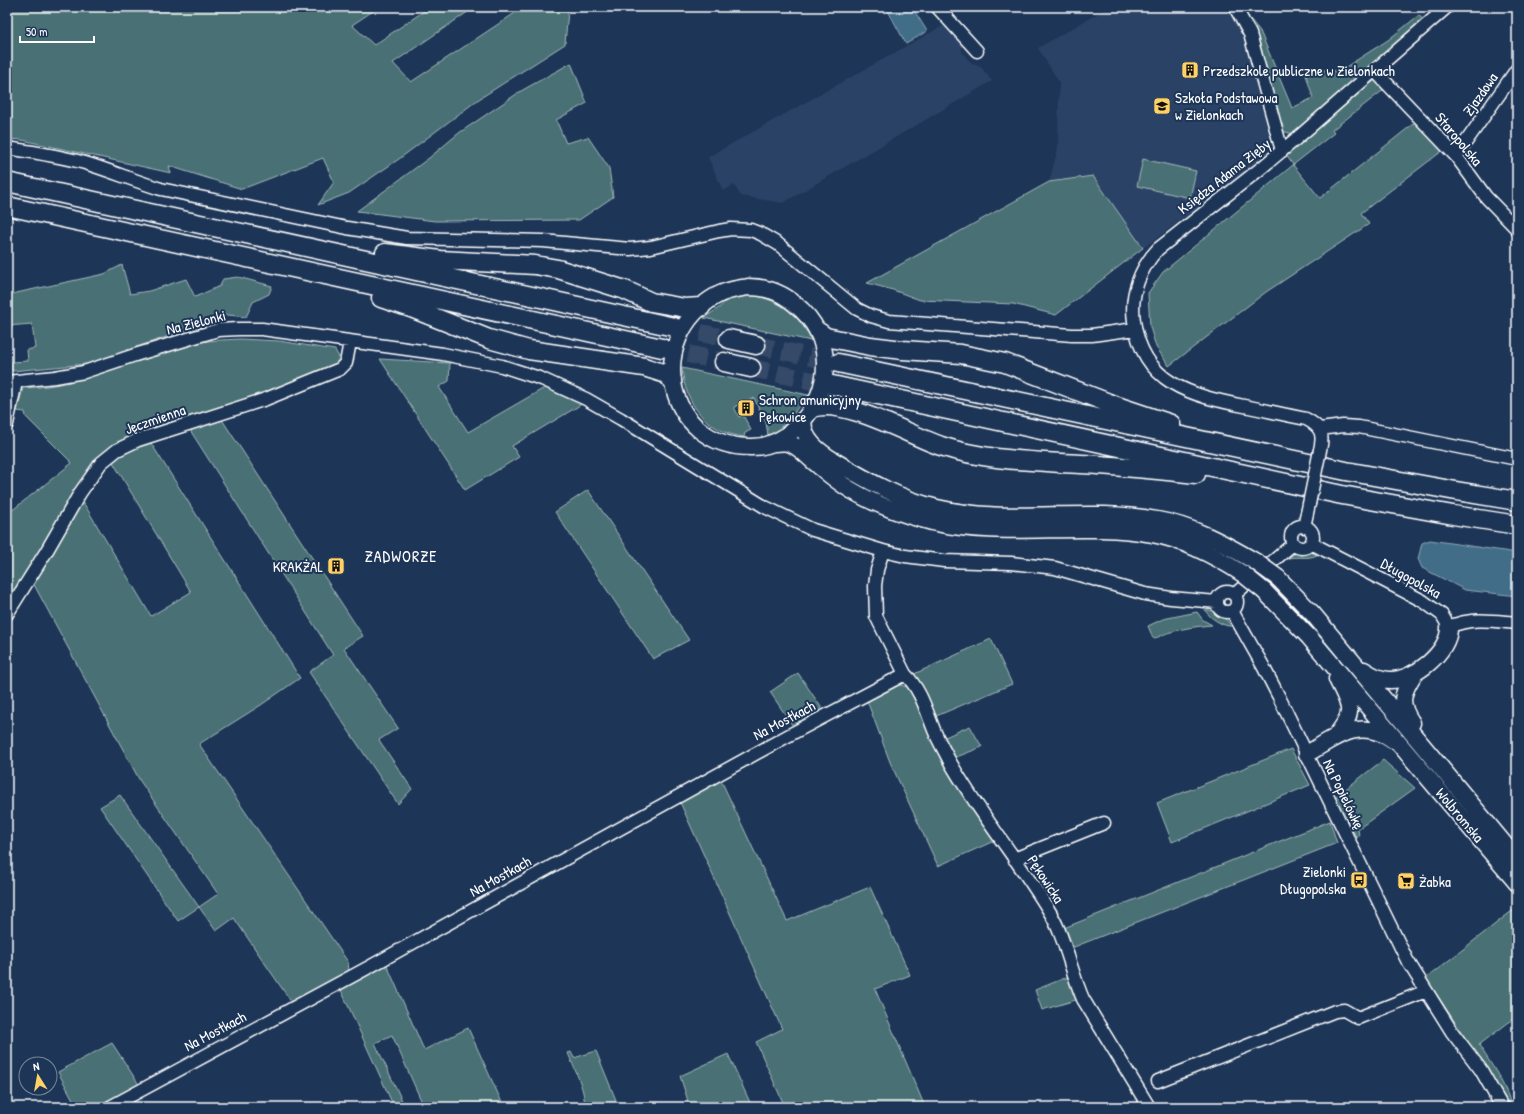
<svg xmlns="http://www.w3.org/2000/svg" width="1524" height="1114" viewBox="0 0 1524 1114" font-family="'Patrick Hand',sans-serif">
  <rect width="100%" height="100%" fill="#1d3557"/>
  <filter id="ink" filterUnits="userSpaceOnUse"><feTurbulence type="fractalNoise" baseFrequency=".025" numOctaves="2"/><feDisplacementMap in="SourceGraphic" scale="8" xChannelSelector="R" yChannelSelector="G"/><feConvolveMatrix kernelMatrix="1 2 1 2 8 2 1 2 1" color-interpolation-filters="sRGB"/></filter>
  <g filter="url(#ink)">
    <path fill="#2b4366" d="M1109,7H1227L1243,31L1271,130V144L1266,154L1199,207L1143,248L1093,177L1049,182L1058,148L1059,82L1038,48Z
      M946,24L961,42L962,52L972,64L980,66L992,81L783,203L741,196L734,185L723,191L708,157Z"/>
    <path fill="#4a7175" stroke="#a4b8ba" d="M7,7H379L352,25L374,45L430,7H475L393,63L411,82L524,7H567L568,11L565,44L479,99L399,159L349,193L318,205L334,182L323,158L242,189L169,166L171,173L22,140L7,139Z
      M1245,13L1260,31L1292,108L1313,98L1303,65L1321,70H1330L1338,72L1388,40L1419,15L1424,21L1296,135L1282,131Z
      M571,63L587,103L556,120L566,143L588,137L609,168L613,197L579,220L435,221L357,211L429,158L459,133L521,91Z
      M1375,80L1386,88L1332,130L1334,133L1293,165L1320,198L1418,120L1446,148L1361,213L1369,224L1266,292L1169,366L1156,347L1150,327L1148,293L1163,272L1293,165L1286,155Z
      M1143,159L1196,171L1190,198L1137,186Z
      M1093,176L1143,248L1056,315L1013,304L920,300L893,290L867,283L1049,182Z
      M122,265L130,294L149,291L186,279L195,297L220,286L223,279L238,277L272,286L269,294L253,302L246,317L219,314L217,325L190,329L86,364L12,371V362L28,361L27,350L35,348L32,324L7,326V295L104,274Z
      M753,295C780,301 801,315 811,341L704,318L720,307L728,298Z
      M240,339L279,341L335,350L339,357L335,368L119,446L24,578L7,605V516L10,512L72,463L26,417L25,412L17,411L23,388C80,387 137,359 191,344C206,340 224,340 240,339Z
      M380,359L450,363L449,381L439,387L468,432L553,383L582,404L512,446L519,457L465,490Z
      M682,368L808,395L796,410L790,421L779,428V431L768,435L766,423L754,398L734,407L739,417L743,415L751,430L745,433L744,437C707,432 685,405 682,368Z
      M221,418L363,636L344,648L398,728L379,740L412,789L398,804L309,672L333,655L188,427Z
      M149,440L300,678L261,705L199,744L348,962L349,971L294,1006L234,918L216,931L199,907L178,921L100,807L120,795L199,907L218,894L140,781L32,581L80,497L151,616L191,592L111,459Z
      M588,490L689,640L653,659L555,512Z
      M1311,552L1317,555C1308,560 1296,555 1286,559L1296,553Z
      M1205,610C1212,608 1227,618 1231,626C1224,627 1208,617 1205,610Z
      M1197,612L1203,620L1212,625C1199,626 1184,628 1171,632C1165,633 1159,638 1153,638L1148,626L1163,619Z
      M991,639L1012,684L934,717L912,675Z
      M798,673L821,707L818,715L795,729L770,692Z
      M894,683L907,687L914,695L949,767L994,841L938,866L890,762L866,698Z
      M970,726L982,747L954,758L943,738Z
      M1291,749L1310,785L1172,842L1157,803Z
      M1383,760L1415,788L1358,829L1359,836L1357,838L1334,798Z
      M720,778L787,921L870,887L910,975L875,989L925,1107H785L756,1042L782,1029L679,800Z
      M1330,821L1337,843L1069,949L1064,928Z
      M1517,907V1016L1479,1045C1489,1061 1509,1089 1511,1107L1435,992L1425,979Z
      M387,965L424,1050L468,1028L504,1107H424L392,1035L375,1043L405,1107H394L341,990Z
      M1070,976L1079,999L1042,1010L1035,990Z
      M112,1043L140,1086L102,1107H77L58,1072Z
      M596,1051L618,1105L611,1107H583C589,1097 572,1064 568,1053L571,1052L574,1058Z
      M728,1054L752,1107H690L680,1076Z"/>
    <path fill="#426d88" stroke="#8ea7b8" d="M890,7H912L927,31L906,44L887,9Z
      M1430,540L1517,553V596L1465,590L1422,568L1418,559L1422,543Z"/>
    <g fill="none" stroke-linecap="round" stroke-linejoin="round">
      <path stroke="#344968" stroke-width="18" stroke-dasharray="18 9" stroke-linecap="butt" d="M674,327L729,339
        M756,345L838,363
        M662,348L724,362
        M751,368L832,385"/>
      <defs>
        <path id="minor" d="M937,7L977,51
          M1235,7L1250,34L1282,151
          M1375,71L1456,156L1486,197L1517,229
          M7,148C33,152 60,156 85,163C111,171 135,181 161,189L347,228L407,238L543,241L630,249L651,247L719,231L731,229L751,230L761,234L778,244L857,309L871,316L889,321L1072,335H1092L1135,329
          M1456,156L1517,69
          M7,382L55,377L84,372L135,355L218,330L239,329H262L443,354L502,366L542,379L586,399L621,419L765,507L813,530L883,551L905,556L944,561L1011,563L1055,568L1145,594L1171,598L1217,602
          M7,424L16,382
          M1320,429L1343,426L1359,427L1517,459
          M1320,450C1324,433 1321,427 1306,419C1285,415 1264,410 1244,406C1190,395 1143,384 1134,321C1130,294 1140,268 1158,249L1260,169L1303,133L1447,7
          M1291 537a11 11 0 1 1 22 0a11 11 0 1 1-22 0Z
          M1304,527L1309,504
          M1311,543L1423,601L1442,615L1449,627C1473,617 1492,621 1517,623
          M883,551L877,570L875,586L876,616L905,674C921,690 926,710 934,730C938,740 944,750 949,760C978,812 1017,858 1048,909C1065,936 1070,969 1083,999L1149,1107
          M1217 602a10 10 0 1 1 20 0a10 10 0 1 1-20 0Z
          M1235,594L1293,544
          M1232,611L1263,666L1279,697L1407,960L1452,1032L1481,1070L1502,1107
          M7,614L46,552L80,493L101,463L117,450L138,440L266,399L340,369L346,363L350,342
          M1014,859L1104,823
          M1158,1081L1335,1011L1344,1010L1358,1018L1426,991
          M110,1107L371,966L793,733L905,674"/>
        <path id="major" d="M748,287C767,287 781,292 795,304C836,337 833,390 798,426C785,438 771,447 752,447C665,448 643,338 716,296C726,290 737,289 748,287Z
          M804,419C800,439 821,453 836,462C868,481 900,499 937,508C1008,525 1084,507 1157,520C1193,526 1225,544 1256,562
          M773,443C778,443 784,442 788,443C797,445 806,455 813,461C825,471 837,482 851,490C876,505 904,515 932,522C1004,539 1080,521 1152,534C1185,540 1215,556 1243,574
          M1278,578L1313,614L1517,859
          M1264,591L1309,637L1517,883
          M1364,670C1372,675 1380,680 1390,680C1413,681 1450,652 1449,627
          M1412,723C1398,703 1402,693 1414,674
          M1335,737C1356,710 1351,708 1337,679
          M1307,754C1336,736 1361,717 1393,740"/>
        <path id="highway" d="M7,182L674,327
          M7,206L662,348
          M385,253L440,260L535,265L558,269L625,290L651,302L685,308L701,307
          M381,298L411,308L489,339L529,350L644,367L666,374L672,380
          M819,332L826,337L870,346L903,350L961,354L1005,363L1114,405L1171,424
          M729,339L756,345
          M724,362L751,368
          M838,363L1346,471L1456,491L1517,501
          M832,385L1342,495L1453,515L1517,525
          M812,408C844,397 909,435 941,446C986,461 1034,461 1081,464C1120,466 1158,470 1196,474"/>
      </defs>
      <use href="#minor" stroke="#fff" stroke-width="15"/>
      <use href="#major" stroke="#fff" stroke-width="19"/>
      <use href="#highway" stroke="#fff" stroke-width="21"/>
      <use href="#minor" stroke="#1d3557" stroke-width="12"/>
      <use href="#major" stroke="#1d3557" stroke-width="16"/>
      <use href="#highway" stroke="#1d3557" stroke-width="18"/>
      <defs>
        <path id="minor-bridge" d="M1309,504L1320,450"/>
        <path id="major-bridge" d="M1256,562L1278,578
          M1243,574L1264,591"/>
      </defs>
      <use href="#minor-bridge" stroke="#fff" stroke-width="15" stroke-linecap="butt"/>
      <use href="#major-bridge" stroke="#fff" stroke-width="19" stroke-linecap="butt"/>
      <use href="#minor-bridge" stroke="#1d3557" stroke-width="12"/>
      <use href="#major-bridge" stroke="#1d3557" stroke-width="16"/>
    </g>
  </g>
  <defs>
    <symbol id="building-square" viewBox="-11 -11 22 22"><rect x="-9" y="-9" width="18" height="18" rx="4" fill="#ffd166" stroke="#1d3557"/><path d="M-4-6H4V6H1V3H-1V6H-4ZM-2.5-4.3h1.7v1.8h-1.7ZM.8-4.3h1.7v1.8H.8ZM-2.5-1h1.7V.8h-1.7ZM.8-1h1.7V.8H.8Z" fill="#111"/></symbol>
    <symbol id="school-square" viewBox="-11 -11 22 22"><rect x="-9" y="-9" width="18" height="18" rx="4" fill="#ffd166" stroke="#1d3557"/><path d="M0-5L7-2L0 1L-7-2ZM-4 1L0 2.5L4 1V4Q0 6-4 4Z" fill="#111"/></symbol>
    <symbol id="bus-square" viewBox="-11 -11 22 22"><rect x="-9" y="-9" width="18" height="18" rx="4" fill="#ffd166" stroke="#1d3557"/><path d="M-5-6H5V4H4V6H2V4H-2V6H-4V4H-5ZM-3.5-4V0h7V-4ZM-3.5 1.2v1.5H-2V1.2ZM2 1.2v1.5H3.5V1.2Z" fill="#111"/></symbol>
    <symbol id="supermarket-square" viewBox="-11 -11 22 22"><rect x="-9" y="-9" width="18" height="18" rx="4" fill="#ffd166" stroke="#1d3557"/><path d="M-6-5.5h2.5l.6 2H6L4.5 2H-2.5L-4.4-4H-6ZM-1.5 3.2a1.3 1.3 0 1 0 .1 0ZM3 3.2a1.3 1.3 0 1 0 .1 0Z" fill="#111"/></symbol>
  </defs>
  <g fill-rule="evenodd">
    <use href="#building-square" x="1180" y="60" width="20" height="20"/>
    <use href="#school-square" x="1152" y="96" width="20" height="20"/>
    <use href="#building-square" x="736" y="398" width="20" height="20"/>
    <use href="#building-square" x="326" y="556" width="20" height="20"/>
    <use href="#bus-square" x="1349" y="870" width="20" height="20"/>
    <use href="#supermarket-square" x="1396" y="871" width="20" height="20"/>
  </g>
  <g text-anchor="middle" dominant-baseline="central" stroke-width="4" stroke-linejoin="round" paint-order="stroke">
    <g font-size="15" fill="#fff" stroke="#1d3557" text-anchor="start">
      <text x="1203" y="70">Przedszkole publiczne w Zielonkach</text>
      <text x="1175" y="97">Szkoła Podstawowa<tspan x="1175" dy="17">w Zielonkach</tspan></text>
      <text x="759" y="399">Schron amunicyjny<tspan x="759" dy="17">Pękowice</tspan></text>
      <text x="323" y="566" text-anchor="end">KRAKŻAL</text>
      <text x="1346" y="871" text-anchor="end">Zielonki<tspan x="1346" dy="17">Długopolska</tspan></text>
      <text x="1419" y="881">Żabka</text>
    </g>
    <g font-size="15" fill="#fff" stroke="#1d3557">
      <text transform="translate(1480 94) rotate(-55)">Zjazdowa</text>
      <text transform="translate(1459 139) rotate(50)">Staropolska</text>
      <text transform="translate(1224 176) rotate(-38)">Księdza Adama Zięby</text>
      <text transform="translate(196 322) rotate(-14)">Na Zielonki</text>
      <text transform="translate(155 419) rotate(-19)">Jęczmienna</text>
      <text transform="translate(1411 578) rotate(29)">Długopolska</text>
      <text transform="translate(784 720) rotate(-28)">Na Mostkach</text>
      <text transform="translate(1344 794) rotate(64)">Na Popielówkę</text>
      <text transform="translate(1460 815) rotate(50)">Wolbromska</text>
      <text transform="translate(500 876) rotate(-29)">Na Mostkach</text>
      <text transform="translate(1046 879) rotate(57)">Pękowicka</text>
      <text transform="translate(215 1031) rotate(-28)">Na Mostkach</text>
    </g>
    <g font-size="16" letter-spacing="1" fill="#fff" stroke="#1d3557">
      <text x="401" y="556">ZADWORZE</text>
    </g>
  </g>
  <rect width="1524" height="1114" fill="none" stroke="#1d3557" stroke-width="24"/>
  <rect x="12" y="12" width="1500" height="1090" fill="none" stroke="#fff" stroke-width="1.5" filter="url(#ink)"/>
  <g transform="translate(38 1076) rotate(349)"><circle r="19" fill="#1d3557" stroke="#77869a"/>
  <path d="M0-3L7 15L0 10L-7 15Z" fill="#ffd166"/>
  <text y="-6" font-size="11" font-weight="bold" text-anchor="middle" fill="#ffffff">N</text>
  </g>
  <path d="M20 36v6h74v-6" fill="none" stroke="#ffffff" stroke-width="2"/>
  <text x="26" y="36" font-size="12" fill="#ffffff" stroke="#1d3557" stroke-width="3" paint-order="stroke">50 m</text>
</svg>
